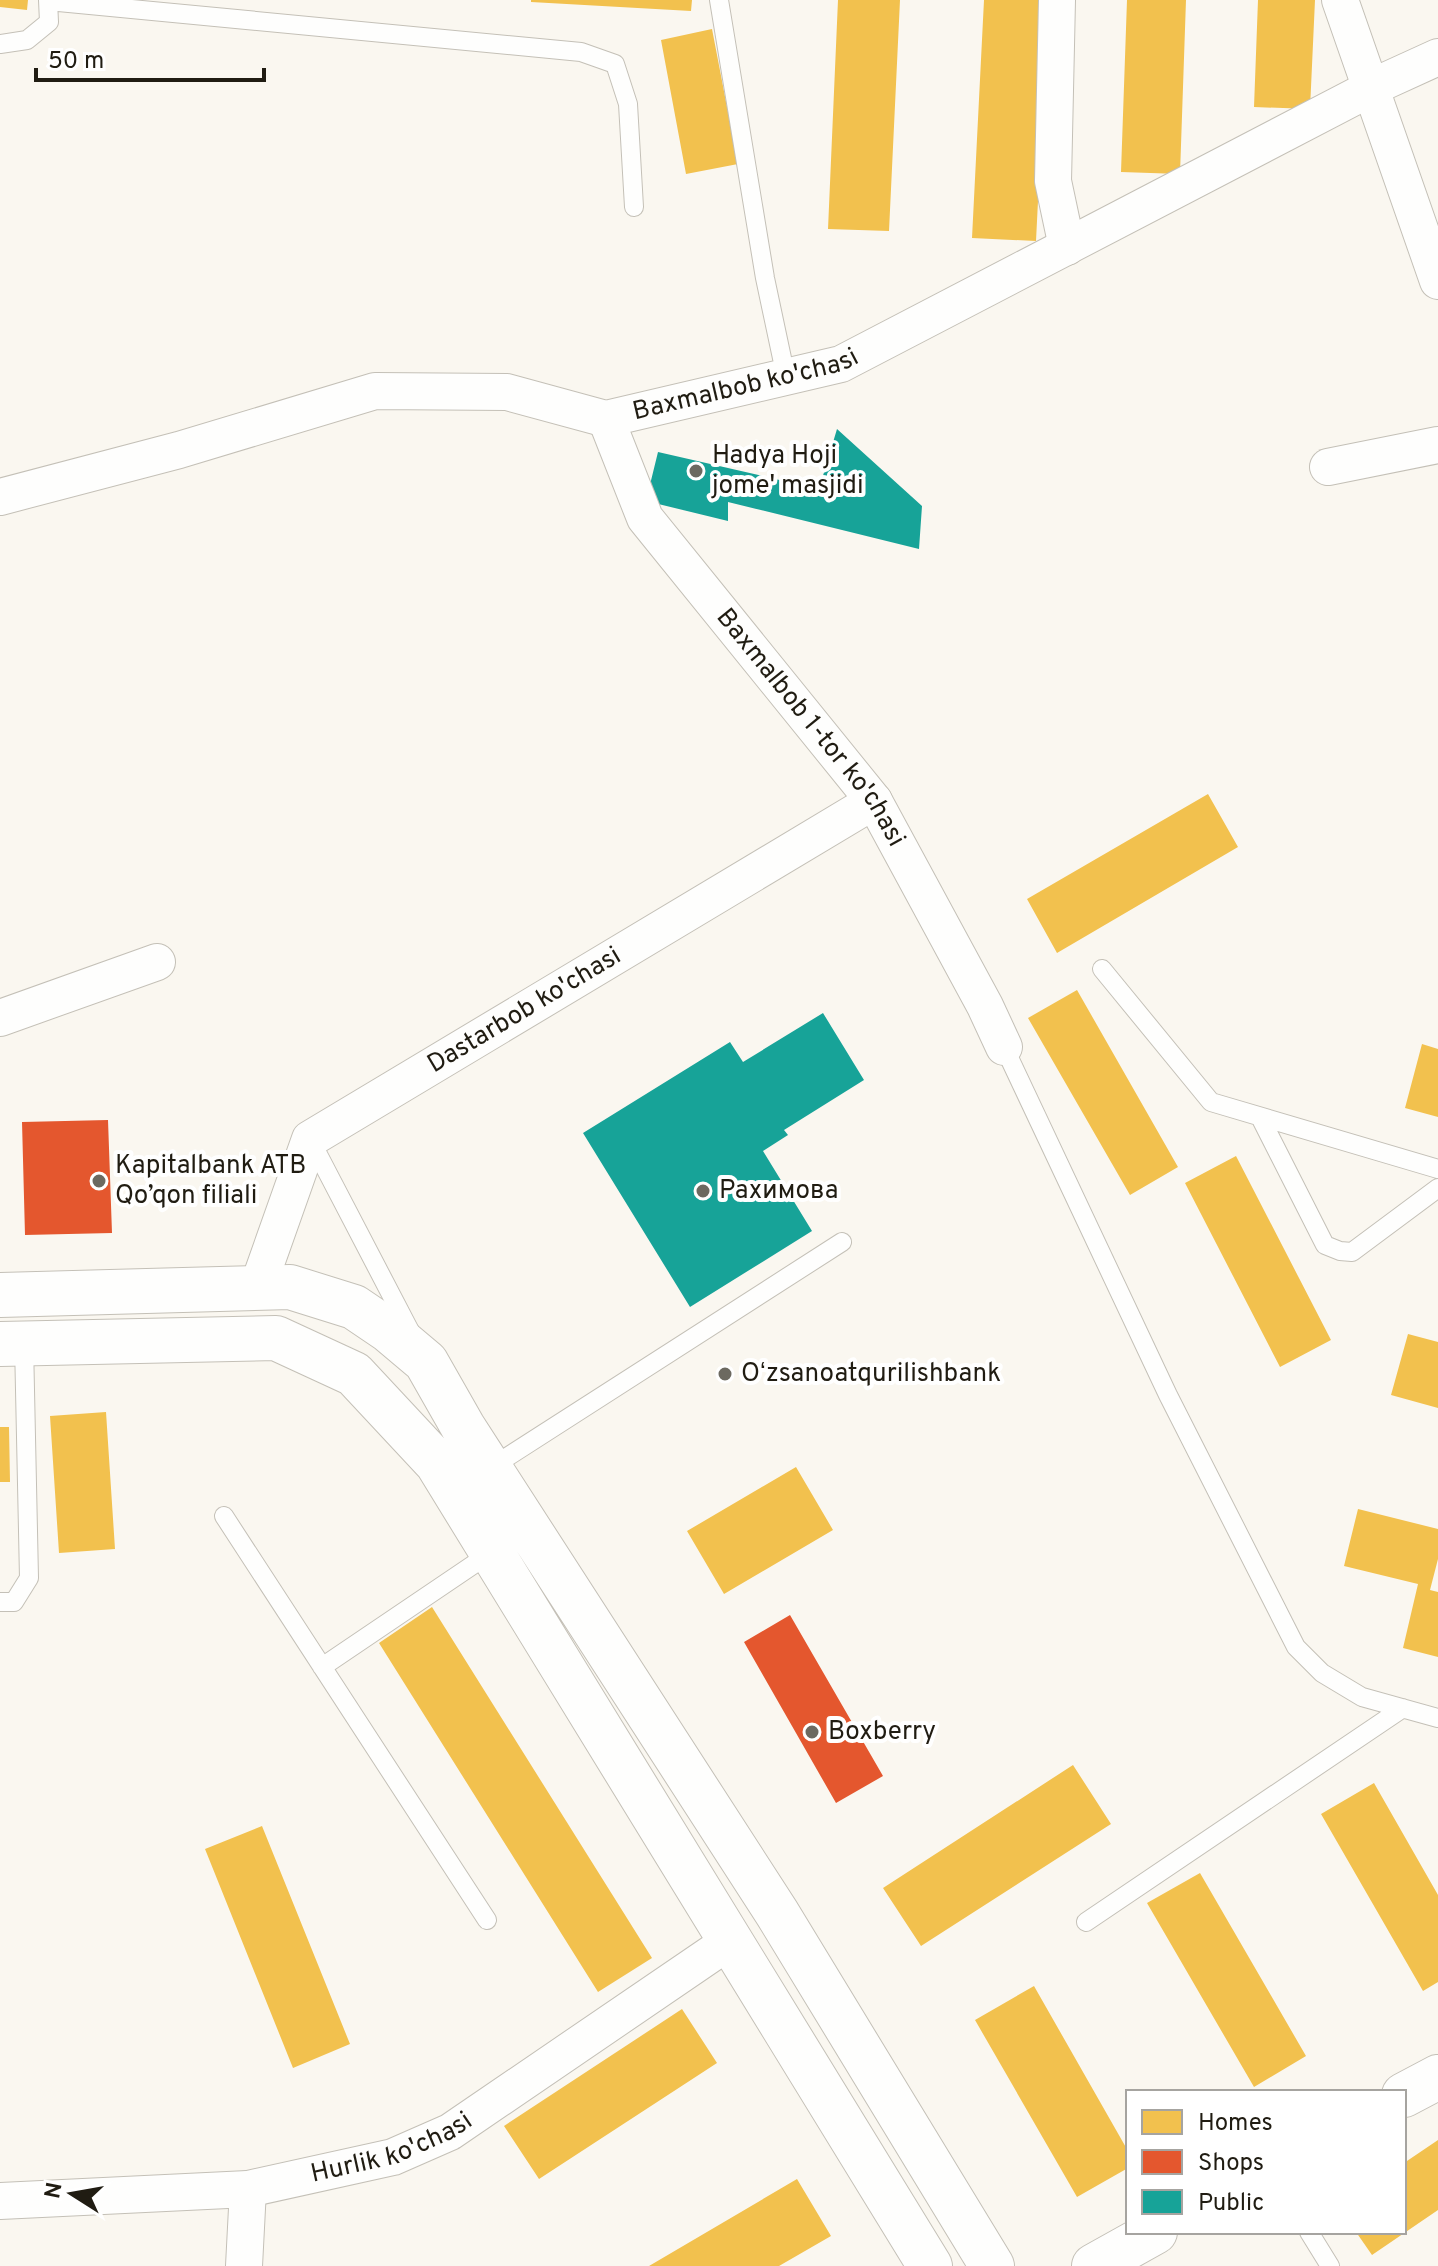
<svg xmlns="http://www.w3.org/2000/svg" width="1438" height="2266" viewBox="0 0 1438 2266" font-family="Overpass,sans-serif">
  <rect width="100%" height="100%" fill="#faf7f0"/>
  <path fill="#f2c14e" d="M0,0H28L27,10L0,7Z
    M531,0H692L691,11L531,2Z
    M838,0H900L889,231L828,229Z
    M984,0H1048L1036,241L972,238Z
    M1127,0H1186L1180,174L1121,172Z
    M1258,0H1315L1310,109L1254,107Z
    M712,29L738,164L686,174L661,40Z
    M1208,794L1238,847L1057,953L1027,899Z
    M1077,990L1178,1167L1130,1195L1028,1018Z
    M1422,1044L1438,1049V1117L1405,1108Z
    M1236,1156L1331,1340L1280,1367L1185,1183Z
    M1408,1334L1438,1342V1408L1391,1395Z
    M106,1412L115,1549L59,1553L50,1416Z
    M0,1427H9L10,1482H0Z
    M796,1467L833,1530L724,1594L687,1531Z
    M1358,1509L1438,1529V1559L1430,1590L1438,1592V1657L1403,1648L1418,1584L1344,1566Z
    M432,1607L652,1958L598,1992L379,1643Z
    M1073,1765L1111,1824L921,1946L883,1888Z
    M1374,1783L1438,1895V1982L1423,1991L1321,1814Z
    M262,1826L350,2044L293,2068L205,1849Z
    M1200,1873L1306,2056L1254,2087L1147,1903Z
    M1034,1986L1128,2151V2168L1077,2197L975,2020Z
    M682,2009L717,2063L539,2179L504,2126Z
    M1438,2140V2210L1372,2255L1356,2232H1404V2163Z
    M797,2179L831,2236L779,2266H649Z"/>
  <path fill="#e4572e" d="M108,1120L112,1233L25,1235L22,1122Z
    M790,1615L883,1776L836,1803L744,1642Z"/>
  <path fill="#17a398" d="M837,429L922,506L919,549L728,502V521L646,501L658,452L819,489Z
    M823,1013L864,1080L784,1130L788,1135L763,1151L812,1231L690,1307L583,1133L730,1042L743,1062Z"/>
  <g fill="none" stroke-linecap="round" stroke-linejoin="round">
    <defs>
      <path id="service" d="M719,0L765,278L786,377
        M48,1L581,52L615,64L628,104L634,207
        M0,44L27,40L49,22L48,0
        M1102,969L1211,1102L1438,1169
        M1004,1047L1168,1395L1296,1647L1322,1673L1362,1697L1438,1718
        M1260,1117L1325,1245L1340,1251L1352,1252L1438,1188
        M311,1141L410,1331
        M490,1468L842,1242
        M224,1516L487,1920
        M0,1602H14L29,1578L24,1343
        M322,1667L492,1552
        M1086,1922L1403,1708
        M1309,2232L1330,2266"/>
      <g id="minor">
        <path d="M1057,0L1053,181L1067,247"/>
        <path d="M1340,0L1438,281"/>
        <path id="s1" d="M606,419L645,518L874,801L985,1006L1004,1047"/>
        <path d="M1328,467L1438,445"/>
        <path id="s2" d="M0,497L179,450L375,391L507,392L606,419L841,364L1381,83L1438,57"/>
        <path d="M0,1018L157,962"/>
        <path id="s3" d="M258,1286L310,1139L874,801"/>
        <path id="s4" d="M0,2201L248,2189L393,2157L450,2132L730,1941"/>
        <path d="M244,2266L248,2189"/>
      </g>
      <path id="tertiary" d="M1404,2095L1438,2077
        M1094,2266L1155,2232"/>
      <path id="primary" d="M0,1295L290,1287L354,1307L388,1330L426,1362L463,1427L777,1913L992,2266
        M0,1344L276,1338L354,1374L437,1463L930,2266"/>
    </defs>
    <use href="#service" stroke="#c4c0b7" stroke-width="20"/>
    <use href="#minor" stroke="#c4c0b7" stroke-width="38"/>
    <use href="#tertiary" stroke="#c4c0b7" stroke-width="46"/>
    <use href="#primary" stroke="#c4c0b7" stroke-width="46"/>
    <use href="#service" stroke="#fefefd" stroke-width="18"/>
    <use href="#minor" stroke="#fefefd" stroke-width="36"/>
    <use href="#tertiary" stroke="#fefefd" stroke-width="44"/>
    <use href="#primary" stroke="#fefefd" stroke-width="44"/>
  </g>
  <g fill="#6c6960" stroke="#fff" stroke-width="3">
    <circle cx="696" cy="471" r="8"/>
    <circle cx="99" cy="1181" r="8"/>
    <circle cx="703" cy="1191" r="8"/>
    <circle cx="725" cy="1374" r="8"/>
    <circle cx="812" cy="1732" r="8"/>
  </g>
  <g text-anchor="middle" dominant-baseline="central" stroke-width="8" stroke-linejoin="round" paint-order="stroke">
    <g font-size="26" fill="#201c12" stroke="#fff">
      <text stroke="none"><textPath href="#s2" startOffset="768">Baxmalbob ko'chasi</textPath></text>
      <text stroke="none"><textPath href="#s1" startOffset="374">Baxmalbob 1-tor ko'chasi</textPath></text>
      <text stroke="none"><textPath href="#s3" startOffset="406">Dastarbob ko'chasi</textPath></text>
      <text stroke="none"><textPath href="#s4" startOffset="398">Hurlik ko'chasi</textPath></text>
    </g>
    <g font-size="26" fill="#201c12" stroke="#fff" text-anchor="start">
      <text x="712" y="456">Hadya Hoji<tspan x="712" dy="30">jome' masjidi</tspan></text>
      <text x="115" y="1166">Kapitalbank ATB<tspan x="115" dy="30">Qo’qon filiali</tspan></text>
      <text x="719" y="1191">Рахимова</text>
      <text x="741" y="1374">Oʻzsanoatqurilishbank</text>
      <text x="828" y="1732">Boxberry</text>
    </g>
  </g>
  <rect x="1126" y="2090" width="280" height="144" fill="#ffffff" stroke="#a6a4a0" stroke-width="2"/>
  <rect x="1142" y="2110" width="40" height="24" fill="#f2c14e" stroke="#a6a4a0" stroke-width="2"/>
  <text x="1198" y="2130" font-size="24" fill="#201c12">Homes</text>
  <rect x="1142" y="2150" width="40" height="24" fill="#e4572e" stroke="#a6a4a0" stroke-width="2"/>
  <text x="1198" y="2170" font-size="24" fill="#201c12">Shops</text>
  <rect x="1142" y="2190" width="40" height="24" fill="#17a398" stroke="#a6a4a0" stroke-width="2"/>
  <text x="1198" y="2210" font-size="24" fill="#201c12">Public</text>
  <g transform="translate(72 2194) rotate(281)" stroke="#ffffff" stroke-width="6" paint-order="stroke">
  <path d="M0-6L14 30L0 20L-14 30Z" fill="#201c12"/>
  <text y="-12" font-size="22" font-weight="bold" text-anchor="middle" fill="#201c12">N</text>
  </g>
  <path d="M36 68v12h228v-12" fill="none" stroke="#201c12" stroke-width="4"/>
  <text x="48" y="68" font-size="24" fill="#201c12" stroke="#ffffff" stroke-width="6" paint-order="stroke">50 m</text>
</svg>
